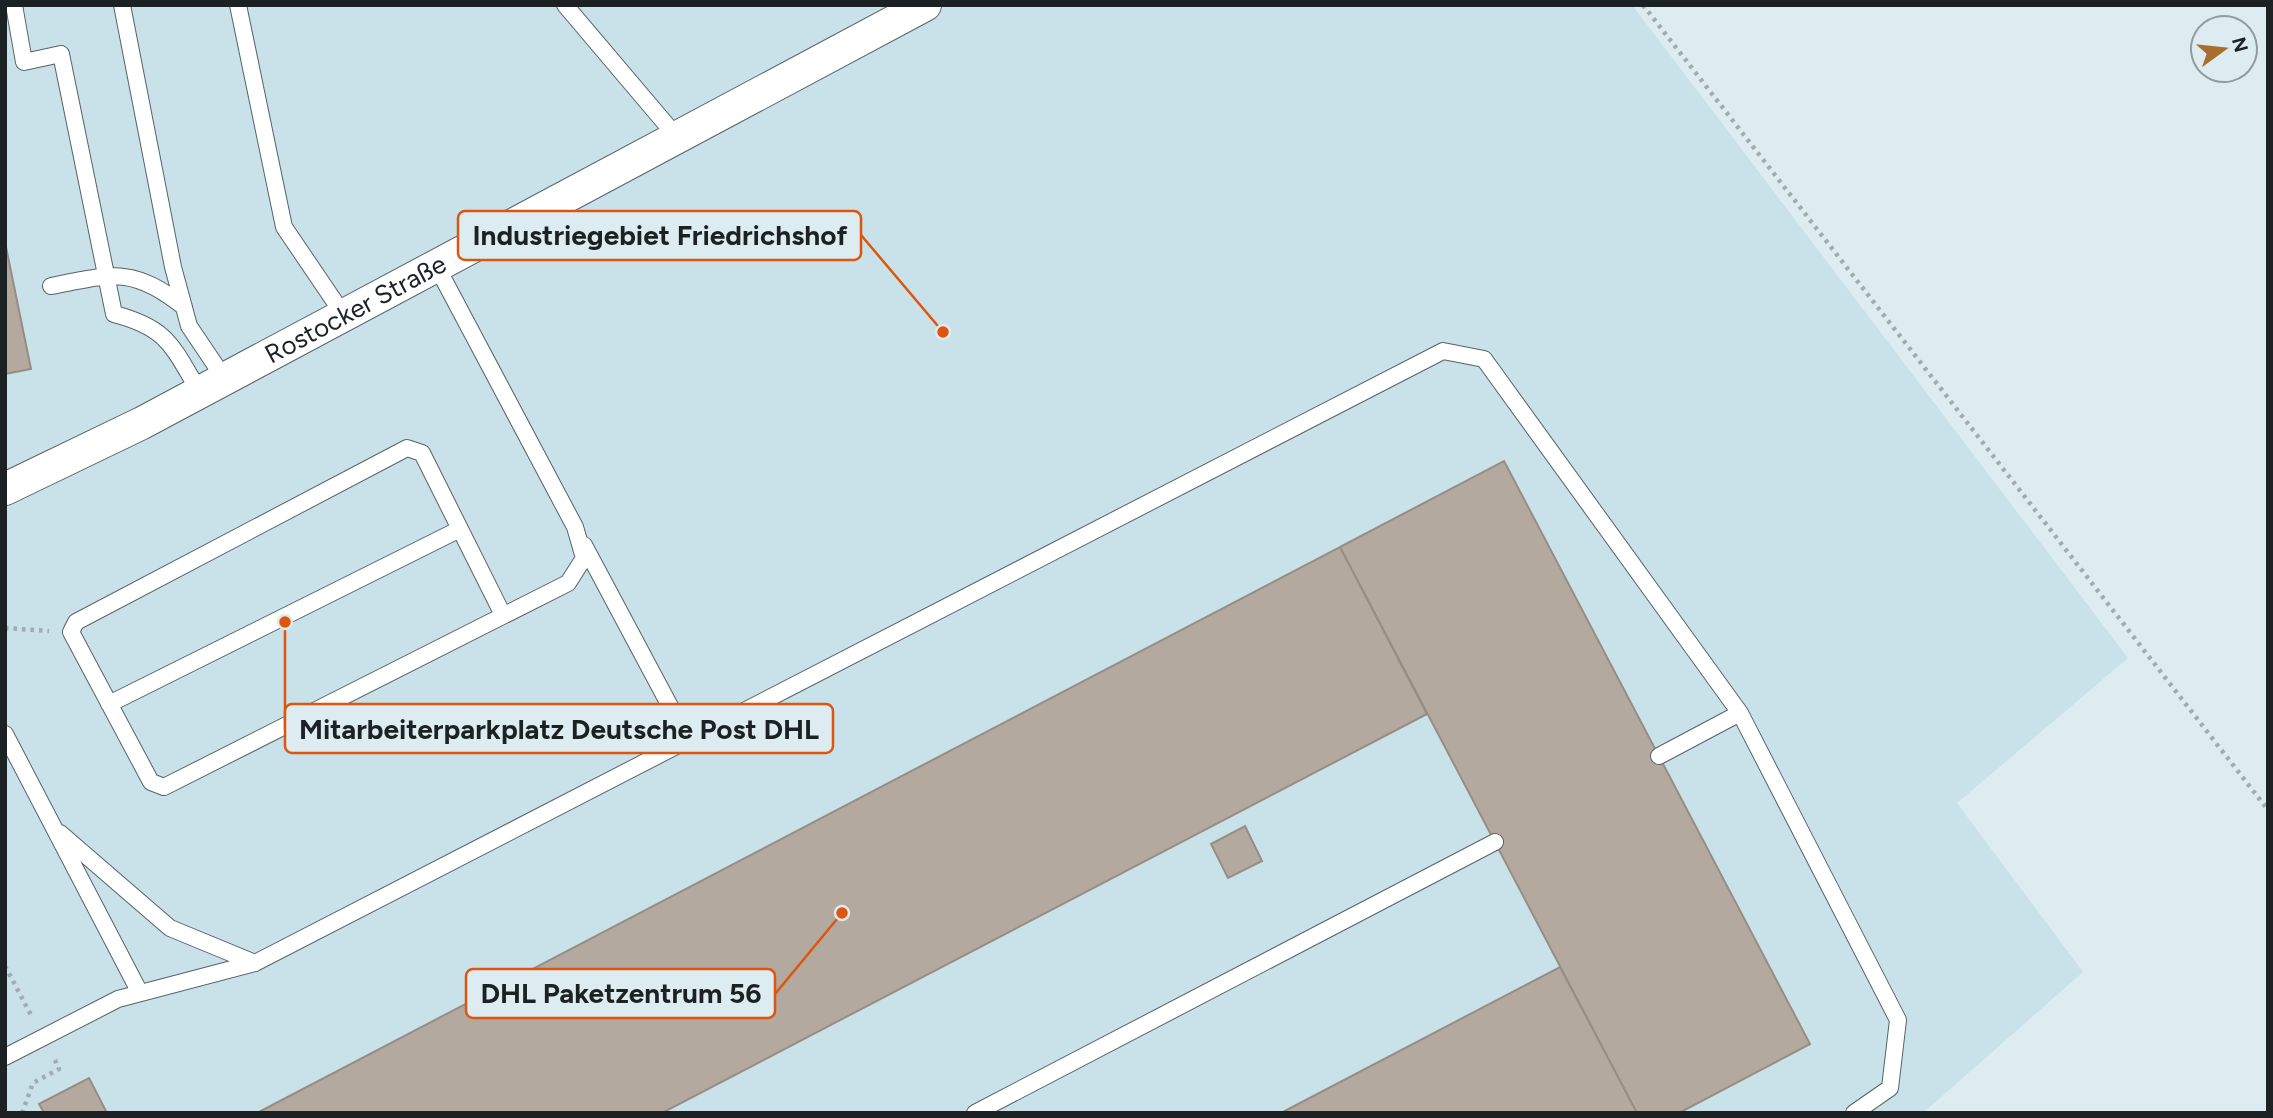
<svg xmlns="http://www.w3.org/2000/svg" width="2273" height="1118" viewBox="0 0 2273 1118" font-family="Figtree,sans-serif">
  <rect width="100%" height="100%" fill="#ddecf1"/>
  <path fill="#c9e1e9" d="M5,5H1632L2128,658L1957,803L2083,972L1923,1113H5Z"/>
  <path fill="#b3a99f" stroke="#978d84" stroke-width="2" d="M5,242L31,369L5,374Z
    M1504,461L1810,1044L1679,1113H1637L1340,547Z
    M1340,547L1427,714L662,1113H257Z
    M1245,826L1262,861L1228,878L1211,844Z
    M1560,967L1637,1113H1281Z
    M89,1078L107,1113H44L39,1104Z"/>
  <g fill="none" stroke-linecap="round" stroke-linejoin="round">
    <defs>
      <path id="service" d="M14,5L24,62L61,54L114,314C168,328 172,346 199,391
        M122,5L173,267L189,326L224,378
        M238,5L284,227L343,314
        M565,5L676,136
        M436,265L575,527L584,558L568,583L164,787L151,782L71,632L76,622L407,448L422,453L503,615
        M51,286C112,274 133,266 184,307
        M584,545L688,740
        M109,704L460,529
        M5,734L139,991
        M1659,756L1740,713
        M60,833L170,928L255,963
        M5,1057L118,999L255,963L1443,351L1484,359L1740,713L1898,1020L1890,1088L1854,1113
        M975,1113L1495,842"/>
      <g id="minor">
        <path id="s1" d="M5,489L142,423L925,5"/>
      </g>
    </defs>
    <use href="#service" stroke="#556367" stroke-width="18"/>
    <use href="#minor" stroke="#556367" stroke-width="34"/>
    <path stroke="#a0acb0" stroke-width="4.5" stroke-dasharray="3.5 5" stroke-linecap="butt" d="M1643,5L2268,810
      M5,628L49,631
      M5,966L31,1015
      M22,1113L33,1083L59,1069L55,1060"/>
    <use href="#service" stroke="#fff" stroke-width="16"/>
    <use href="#minor" stroke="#fff" stroke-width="32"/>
  </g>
  <g text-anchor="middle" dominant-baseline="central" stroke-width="7" stroke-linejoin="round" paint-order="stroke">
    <g font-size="26" fill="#1c2224" stroke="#ddecf1">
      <text stroke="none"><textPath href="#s1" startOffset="394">Rostocker Straße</textPath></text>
    </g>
  </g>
  <path fill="none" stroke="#de560d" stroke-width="2.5" d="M943 332L861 235M285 622L285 729M842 913L775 994"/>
  <g fill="#de560d" stroke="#ddecf1" stroke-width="2.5">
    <circle cx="943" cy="332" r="7"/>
    <circle cx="285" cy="622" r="7"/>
    <circle cx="842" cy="913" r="7"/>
  </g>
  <g fill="#ddecf1" stroke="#de560d" stroke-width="2.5">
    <rect x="458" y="211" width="403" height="49" rx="7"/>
    <rect x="285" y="704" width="548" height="49" rx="7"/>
    <rect x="466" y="969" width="309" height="49" rx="7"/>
  </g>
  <g font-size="28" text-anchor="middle" font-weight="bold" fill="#1c2224">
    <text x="660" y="245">Industriegebiet Friedrichshof</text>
    <text x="559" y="739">Mitarbeiterparkplatz Deutsche Post DHL</text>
    <text x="621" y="1003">DHL Paketzentrum 56</text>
  </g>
  <rect width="2273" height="1118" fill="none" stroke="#1c2224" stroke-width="14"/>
  <g transform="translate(2224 49) rotate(75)"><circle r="33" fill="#ddecf1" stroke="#909b9f" stroke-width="2"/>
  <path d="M0-5L12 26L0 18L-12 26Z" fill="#a86e2e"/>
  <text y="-10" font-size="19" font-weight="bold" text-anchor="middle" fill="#1c2224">N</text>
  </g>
</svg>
